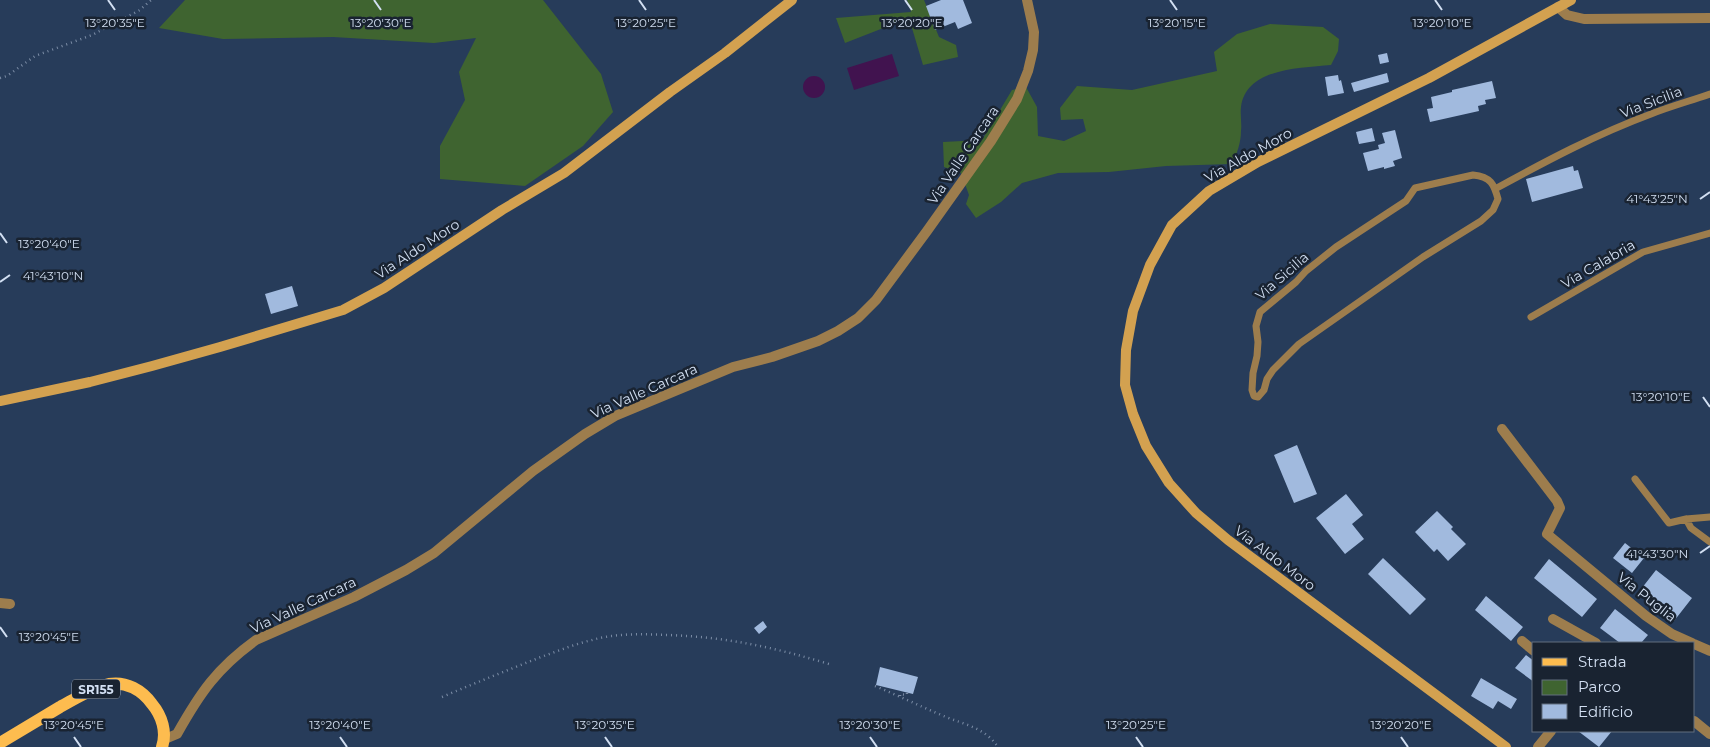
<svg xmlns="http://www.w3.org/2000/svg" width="1710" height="747" viewBox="0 0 1710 747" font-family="Montserrat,sans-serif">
  <rect width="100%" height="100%" fill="#273c5a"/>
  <path fill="#3f6430" d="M185,0H543L601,74L613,112L583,146L525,186L440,179V146L465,100L459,72L476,38L434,43L333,37L223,39L159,28Z
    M907,0H924L939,37L956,45L958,57L923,65L909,18L845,43L836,18L911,12Z
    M1270,24L1323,27L1339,39L1338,51L1331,65C1300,68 1246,68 1241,107C1240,115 1242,123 1241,131C1241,142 1237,154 1232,164L1166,166L1109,172L1058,173L1022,183L1001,202L976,218L966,204L969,195L961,173L944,167L943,142L982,140L1012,90L1026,87L1037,107L1038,136L1064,141L1086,131L1083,119L1061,120L1060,108L1077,86L1132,90L1217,71L1214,52L1237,34Z"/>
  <path fill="#41134f" d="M892,54L899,76L854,90L847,68Z
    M803 87a11 11 0 1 1 22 0a11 11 0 1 1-22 0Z"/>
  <path fill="#a1bade" d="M941,0H963L972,23L958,29L955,22L935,30L926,6Z
    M1387,53L1389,62L1380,64L1378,55Z
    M1387,73L1389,82L1354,92L1351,83Z
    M1338,75L1339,81L1341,80L1344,93L1328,96L1325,77Z
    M1492,81L1496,98L1485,100L1486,104L1478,106L1479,111L1430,122L1427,109L1433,108L1431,97L1452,92V90Z
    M1372,128L1375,141L1359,144L1356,132Z
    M1395,130L1402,158L1393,161L1395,166L1384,169V167L1368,171L1363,153L1379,149L1378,145L1385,143L1382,133Z
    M1573,166L1574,171L1578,170L1583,188L1532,202L1526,179Z
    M292,286L298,306L271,314L265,294Z
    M1297,445L1317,494L1294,503L1274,455Z
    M1346,494L1363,515L1352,524L1364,539L1345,554L1316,518Z
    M1437,511L1453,527L1451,529L1466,544L1448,561L1437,549L1434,552L1415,532Z
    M1625,543L1644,558L1632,573L1613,558Z
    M1383,558L1426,599L1410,615L1368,574Z
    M1549,559L1597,599L1582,617L1534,578Z
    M1656,570L1692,598L1674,621L1638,593Z
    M1486,596L1523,627L1511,641L1475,610Z
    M1615,609L1648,635L1641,643H1620L1600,628Z
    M763,621L767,627L759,634L754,628Z
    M1526,655L1534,661V682L1515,668Z
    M880,667L918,677L913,694L876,685Z
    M1481,678L1517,699L1511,709L1498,701L1493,709L1471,696Z
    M1578,731H1612L1599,747Z"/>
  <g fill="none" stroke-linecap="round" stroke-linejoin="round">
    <path stroke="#7c8da6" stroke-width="2.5" stroke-dasharray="1 4" stroke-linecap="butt" d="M0,78L7,76L35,56L92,35L140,10L151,0
      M875,686C899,696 922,707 946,717C966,725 985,728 998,747
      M900,696V694L907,695V693
      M442,697C475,683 508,670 541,657C558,651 575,644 592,640C616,633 643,634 668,635C726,637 773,647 829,664"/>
    <path stroke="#9d7d4d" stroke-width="7" d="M1473,175C1491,177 1494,184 1498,199L1493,210L1481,221L1423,257L1299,344L1273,370L1267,379L1264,390L1258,397L1254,396L1252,390L1253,373L1257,356L1258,342L1256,326L1260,312L1296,282L1306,271L1336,247L1406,201L1415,188Z
      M1495,189C1546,161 1597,134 1651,114C1671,106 1690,101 1710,94
      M1531,317L1643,252L1710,233
      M1635,479L1669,523L1686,519L1710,517
      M1686,519L1691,528L1710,542"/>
    <path stroke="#9d7d4d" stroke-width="10" d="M1558,7L1567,15L1584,19L1710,18
      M1502,429L1557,501L1560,508L1547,534L1646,616L1672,634L1692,643
      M0,603L10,604
      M1553,619L1596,643
      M1522,641L1534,651
      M1694,644L1710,651
      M1694,721L1710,734
      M165,739L177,734C200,693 217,668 256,640L354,597L406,570L434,553L533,471L585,434L615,416L733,367L772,357L818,341L838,331L858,318L876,300L927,231L991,141L1017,99L1028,71L1033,50L1034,32L1027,0
      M1538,747L1551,731"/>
    <path stroke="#d3a150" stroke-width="10" d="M0,401L90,382L152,366L220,347L343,310L384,288L502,210L564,173L670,92L725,53L792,0
      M1506,747L1228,540L1196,513L1169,483L1146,446L1133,414L1125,385L1126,350L1133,311L1150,265L1172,225L1209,191L1258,162L1429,78L1571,0"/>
    <path stroke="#fdbc4f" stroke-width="12" d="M0,743C20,731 40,719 60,707C75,699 92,688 109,684C126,681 142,690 152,704C162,716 167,732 162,747"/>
  </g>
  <path fill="none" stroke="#d2dff2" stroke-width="2" d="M108,0L115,10M374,0L381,10M639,0L646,10M905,0L912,10M1170,0L1177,10M1435,0L1442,10M1700,199L1710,192M0,233L7,243M0,282L10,275M1703,397L1710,407M1700,553L1710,546M0,627L7,637M74,737L81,747M340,737L347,747M605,737L612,747M870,737L877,747M1136,737L1143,747M1401,737L1408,747"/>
  <g text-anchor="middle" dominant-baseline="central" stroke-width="5" stroke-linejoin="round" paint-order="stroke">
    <rect fill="#192331" stroke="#9aa7b8" stroke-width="1" x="72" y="679.5" width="48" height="19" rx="4"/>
    <g font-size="12" font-weight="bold" fill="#d2dff2">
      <text x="96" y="689">SR155</text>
    </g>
    <g font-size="14" fill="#d2dff2" stroke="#192331">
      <text transform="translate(1651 102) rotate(-21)">Via Sicilia</text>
      <text transform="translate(963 155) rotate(-56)">Via Valle Carcara</text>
      <text transform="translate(1248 155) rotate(-29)">Via Aldo Moro</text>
      <text transform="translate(417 249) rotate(-33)">Via Aldo Moro</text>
      <text transform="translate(1598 264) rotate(-30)">Via Calabria</text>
      <text transform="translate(1282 276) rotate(-41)">Via Sicilia</text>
      <text transform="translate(644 391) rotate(-24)">Via Valle Carcara</text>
      <text transform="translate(1275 558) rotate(37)">Via Aldo Moro</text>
      <text transform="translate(1647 597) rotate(38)">Via Puglia</text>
      <text transform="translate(303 605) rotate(-25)">Via Valle Carcara</text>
    </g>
  </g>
  <g font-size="12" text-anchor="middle" fill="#d2dff2" stroke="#192331" stroke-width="5" stroke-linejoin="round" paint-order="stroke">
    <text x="115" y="27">13°20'35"E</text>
    <text x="381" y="27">13°20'30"E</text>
    <text x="646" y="27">13°20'25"E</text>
    <text x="912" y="27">13°20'20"E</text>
    <text x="1177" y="27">13°20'15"E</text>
    <text x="1442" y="27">13°20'10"E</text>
    <text x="1657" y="203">41°43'25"N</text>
    <text x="49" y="248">13°20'40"E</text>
    <text x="53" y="280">41°43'10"N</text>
    <text x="1661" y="401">13°20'10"E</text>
    <text x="1657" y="558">41°43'30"N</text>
    <text x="49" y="641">13°20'45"E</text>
    <text x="74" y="729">13°20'45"E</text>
    <text x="340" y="729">13°20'40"E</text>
    <text x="605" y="729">13°20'35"E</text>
    <text x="870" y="729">13°20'30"E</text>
    <text x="1136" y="729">13°20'25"E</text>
    <text x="1401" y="729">13°20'20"E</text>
  </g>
  <rect x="1532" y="642" width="162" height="90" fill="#192331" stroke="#636e7e"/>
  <rect x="1542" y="658" width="25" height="8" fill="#fdbc4f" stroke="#636e7e"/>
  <text x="1578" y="667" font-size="15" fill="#d2dff2">Strada</text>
  <rect x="1542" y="680" width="25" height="15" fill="#3f6430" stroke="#636e7e"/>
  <text x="1578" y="692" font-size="15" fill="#d2dff2">Parco</text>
  <rect x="1542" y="704" width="25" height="15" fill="#a1bade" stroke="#636e7e"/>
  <text x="1578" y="717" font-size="15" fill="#d2dff2">Edificio</text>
</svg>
